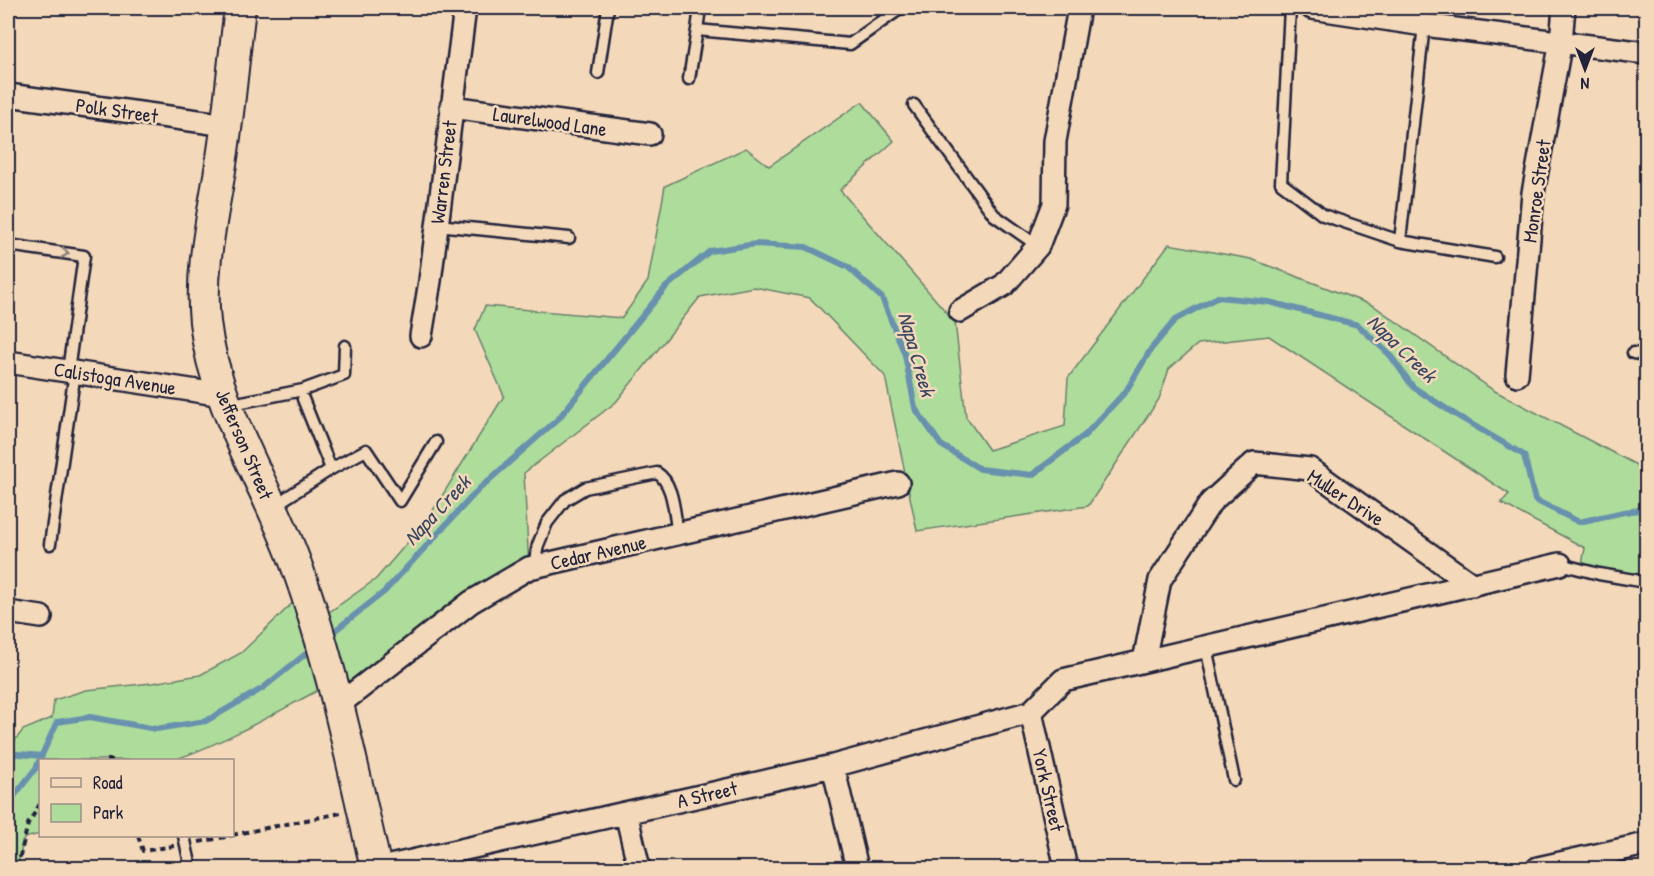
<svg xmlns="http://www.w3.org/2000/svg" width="1654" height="876" viewBox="0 0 1654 876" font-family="'Patrick Hand',sans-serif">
  <rect width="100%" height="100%" fill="#f3d9ba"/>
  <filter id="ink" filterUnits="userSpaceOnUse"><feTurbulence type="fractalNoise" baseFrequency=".0167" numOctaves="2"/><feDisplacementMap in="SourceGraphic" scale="12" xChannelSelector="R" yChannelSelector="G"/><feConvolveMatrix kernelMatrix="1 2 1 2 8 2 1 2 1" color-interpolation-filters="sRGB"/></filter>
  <g filter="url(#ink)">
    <path fill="#addc9b" stroke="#687f6b" stroke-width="1.5" d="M862,102L894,141L840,190L955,322L966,417L989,450L1065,426L1068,378L1169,244L1251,259L1374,306L1493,390L1646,470V582L1581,570L1585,548L1501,503L1509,494L1269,336L1198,344L1169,369L1159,399L1088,506L917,531L885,376L810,298L754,287L700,297L616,402L524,473L529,568L341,716L332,683C280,710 229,741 174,760H40V834L24,838L17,868H8V749L23,730L52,718L54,700L86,690L152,683L200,675L241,653L305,591L315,622L376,579L427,520L504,396L475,330L485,306L622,318L648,281L665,186L746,148L769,166Z"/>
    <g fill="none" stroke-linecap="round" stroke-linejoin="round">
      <path stroke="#6891ad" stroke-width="6" d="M328,636L384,592L479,489L558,419L666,287L710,251L756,244L806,247L848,267L882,298L905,355L915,408L941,445L980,469L1032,475L1085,435L1126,391L1151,349L1176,319L1218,297L1269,302L1358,325L1390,355L1413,387L1456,415L1524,455L1535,500L1579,522L1624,512L1646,509
        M8,753L42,756
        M8,804L36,768L57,722L90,717L156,729L206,721L263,688L313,648"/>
      <defs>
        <path id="lane" d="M700,8L697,30L850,44L901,8
          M1290,8L1281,183L1323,215L1400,241L1424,25
          M598,73L608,8
          M689,79L697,30
          M914,105L994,215L1038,246
          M437,225L569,238
          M1400,241L1495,257
          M8,245L84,256L68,371
          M1633,353L1646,355
          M227,405L303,390L344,375L345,346
          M331,469L366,450L400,501L436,442
          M275,505L331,469L303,399
          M50,544L75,372
          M1560,564L1599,574L1646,582
          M534,566L538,545L547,523L565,500L585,488L657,473C674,483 674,515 678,533
          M1206,647L1234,780
          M184,836L191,868"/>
        <path id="street" d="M1312,8L1424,25L1646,53
          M8,95L227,125
          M451,107L650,134
          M960,311L1004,285L1038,246L1054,204L1055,141L1079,8
          M421,336L430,281L465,8
          M8,362L223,395
          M1517,375L1533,193L1561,41L1564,8
          M8,612L41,617
          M1144,661L1160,580L1211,502L1254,463L1310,469L1473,585
          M337,706L471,602L529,568L898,483
          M1031,712L1066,868
          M833,766L857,868
          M626,813L639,868
          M381,868L833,766L1031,712L1063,680L1560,564
          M1538,868L1646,844"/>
        <path id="secondary" d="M240,8C234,55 230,104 223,151C215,207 199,266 205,322C215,410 268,485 297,567C332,664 353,768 376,868"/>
      </defs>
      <use href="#lane" stroke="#22223b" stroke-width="15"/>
      <use href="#street" stroke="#22223b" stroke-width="26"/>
      <use href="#secondary" stroke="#22223b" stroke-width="34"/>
      <path stroke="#22223b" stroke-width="4" stroke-dasharray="6 4.5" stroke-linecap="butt" d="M107,760H114
        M232,835L341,813
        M138,836L143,851L174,846
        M199,842L231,836
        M17,868L28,824L40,804"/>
      <use href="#lane" stroke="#f3d9ba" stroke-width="10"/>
      <use href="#street" stroke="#f3d9ba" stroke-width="21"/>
      <use href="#secondary" stroke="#f3d9ba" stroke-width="30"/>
    </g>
    <defs><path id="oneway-chevron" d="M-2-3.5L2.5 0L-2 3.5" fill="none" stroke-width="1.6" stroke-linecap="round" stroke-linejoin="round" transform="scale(1.5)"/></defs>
    <use stroke="#8a7e7a" href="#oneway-chevron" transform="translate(65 253) rotate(9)"/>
  </g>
  <g text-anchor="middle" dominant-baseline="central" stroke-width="5" stroke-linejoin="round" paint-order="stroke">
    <g font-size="20" fill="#22223b" stroke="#f3d9ba">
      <text transform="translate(117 110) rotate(8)">Polk Street</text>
      <text transform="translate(550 121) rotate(8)">Laurelwood Lane</text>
      <text transform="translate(443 172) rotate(-83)">Warren Street</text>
      <text transform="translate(1536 191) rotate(-82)">Monroe Street</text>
      <text transform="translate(115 378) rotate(9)">Calistoga Avenue</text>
      <text transform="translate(245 444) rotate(67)">Jefferson Street</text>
      <text transform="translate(1346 497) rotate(33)">Muller Drive</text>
      <text transform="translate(598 552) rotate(-13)">Cedar Avenue</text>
      <text transform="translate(1049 790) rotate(77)">York Street</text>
      <text transform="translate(707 794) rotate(-13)">A Street</text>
    </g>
    <g font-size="21" font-style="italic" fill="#394761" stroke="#f3d9ba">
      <text transform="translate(1402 348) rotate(44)">Napa Creek</text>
      <text transform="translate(917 354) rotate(74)">Napa Creek</text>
      <text transform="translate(437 510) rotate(-47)">Napa Creek</text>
    </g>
  </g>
  <rect width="1654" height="876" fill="none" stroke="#f3d9ba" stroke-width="30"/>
  <rect x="15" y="15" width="1624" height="846" fill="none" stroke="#22223b" stroke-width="2" filter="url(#ink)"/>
  <rect x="39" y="759" width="195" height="78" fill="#f3d9ba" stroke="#9f9087" stroke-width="1.5"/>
  <rect x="51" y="778" width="30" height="9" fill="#f3d9ba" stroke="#9f9087" stroke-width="1.5"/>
  <text x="93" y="789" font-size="18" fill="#22223b">Road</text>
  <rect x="51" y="804" width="30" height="18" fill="#addc9b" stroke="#9f9087" stroke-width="1.5"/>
  <text x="93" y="819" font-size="18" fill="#22223b">Park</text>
  <g transform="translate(1585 69) rotate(180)" stroke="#f3d9ba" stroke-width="4.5" paint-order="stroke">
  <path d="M0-4.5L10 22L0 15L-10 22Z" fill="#22223b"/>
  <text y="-9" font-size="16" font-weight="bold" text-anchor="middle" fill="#22223b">N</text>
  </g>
</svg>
